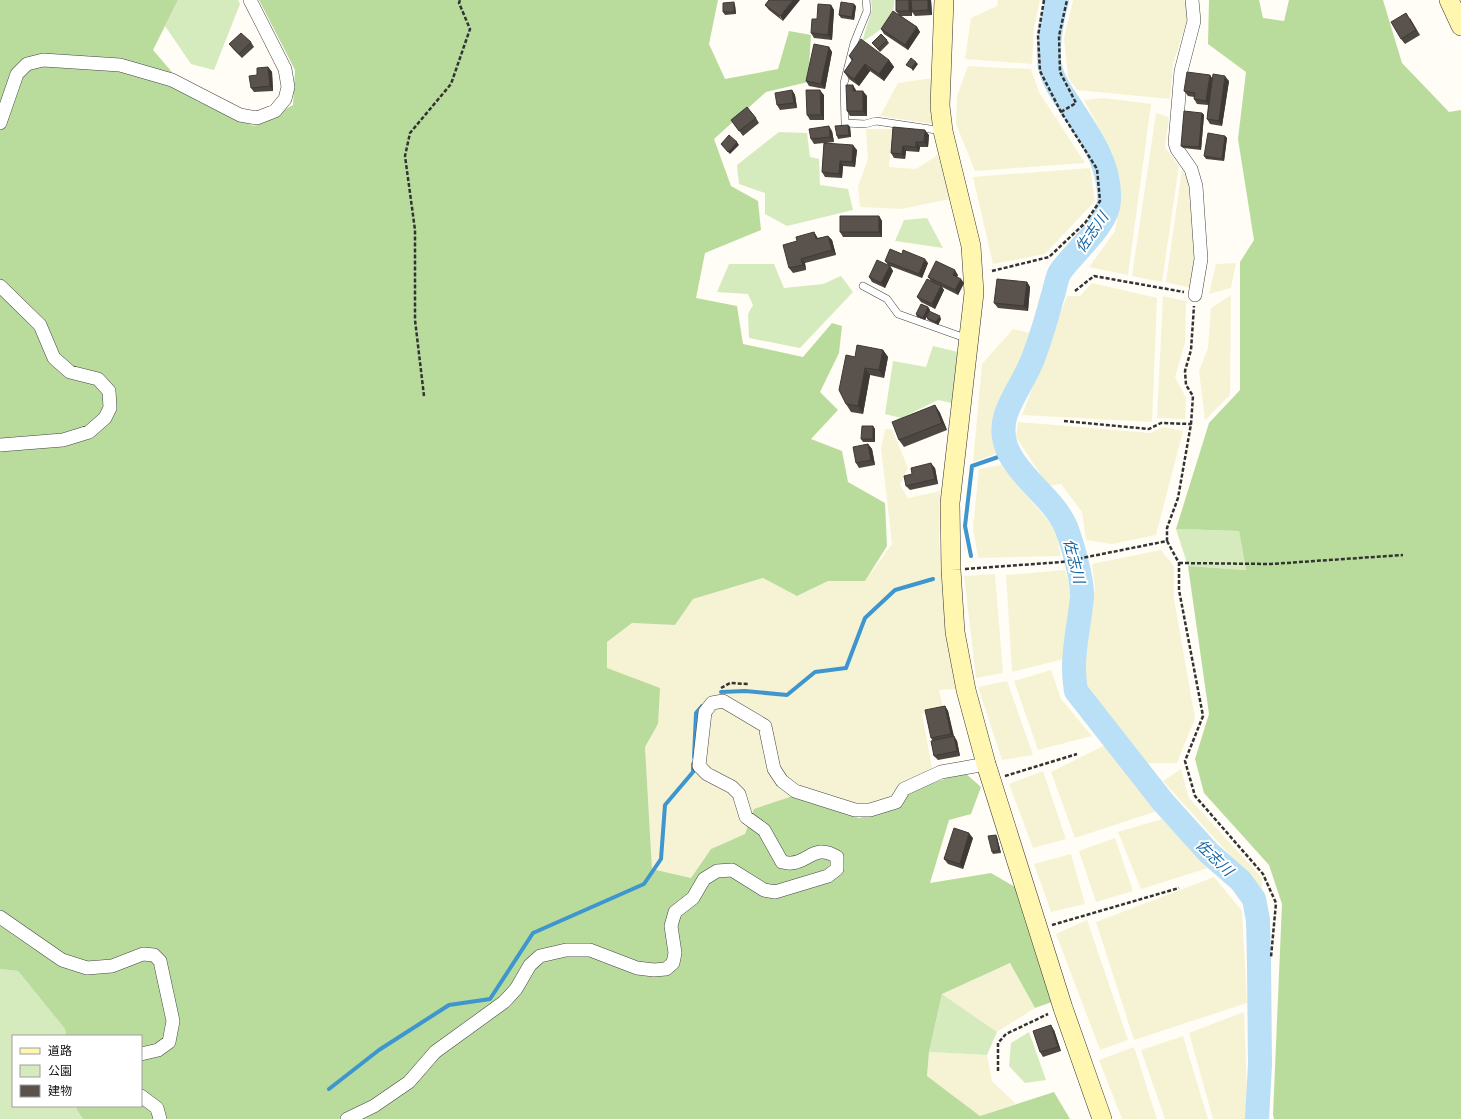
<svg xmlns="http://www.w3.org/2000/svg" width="1461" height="1119" viewBox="0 0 1461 1119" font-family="'PT Serif','Noto Sans JP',serif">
  <rect width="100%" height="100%" fill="#fffdf5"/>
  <path fill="#f6f3d4" d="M998,0H1040L1034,28L1032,64L965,59L971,18L997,6Z
    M1073,0H1184L1189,14L1173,64L1170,99L1077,90L1068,77L1064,38Z
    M968,66L1031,69L1039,92L1085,163L975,171L956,124L957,96Z
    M933,78V124L880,116L898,83Z
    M1104,98L1151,104L1128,275L1089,267L1115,231L1120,198L1112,152L1084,100Z
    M1156,113L1169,117L1165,147L1179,166L1162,282L1132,276Z
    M866,129H892L889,167L916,169L938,155L950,199L901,209L860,207L858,187L868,159Z
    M1090,168L1095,201L1045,254L993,264L973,177Z
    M1182,169L1192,186L1196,261L1190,288L1166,282Z
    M1236,263L1231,288L1209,294L1216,264Z
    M1092,283L1157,298L1152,422L1022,415L1067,296H1080Z
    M1231,295L1230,395L1205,420L1199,371L1208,348L1211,308Z
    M1163,296L1186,301L1185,343L1175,377L1186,398L1185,419L1157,418Z
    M1013,329L1031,333L1017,370L995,410L993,432L998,453L973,462L982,364Z
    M1018,422L1151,433L1163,427L1183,431L1156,535L1112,544L1086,540L1082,512L1061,484L1048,486L1016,437Z
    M885,429H892L908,468L900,485L908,498L940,491L939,540L947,629L956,689L939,690L943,707L922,714L932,768L899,785L891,800L861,805L754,809L745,834L711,849L691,878L652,869L645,747L658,724L607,668V642L632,623L675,625L693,599L763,578L797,596L828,581H865L892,544L881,448Z
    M1001,465L1055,529L1061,556L978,558L973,528L979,469Z
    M1161,550L1174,566V599L1195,718L1177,763H1142L1087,687L1083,659L1095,588L1092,564Z
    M1065,570L1073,596L1064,659L1012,672L1006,575Z
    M995,574L1003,673L976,678L964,576Z
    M1051,670L1061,699L1092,736L1038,750L1014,681Z
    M1007,681L1033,755L1002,760L978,687Z
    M1105,745L1157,811L1075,838L1051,772Z
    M1181,769L1189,798L1262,878V891L1163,781Z
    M1043,771L1066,839L1033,848L1009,784Z
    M1162,819L1208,868L1141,889L1118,832Z
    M1115,838L1133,891L1096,902L1079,851Z
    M1071,854L1085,904L1051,912L1034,864Z
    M1214,877L1242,911L1247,1003L1134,1040L1096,922Z
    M1087,920L1128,1040L1100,1050L1056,934Z
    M1010,963L1035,1008L997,1032L942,994Z
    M1244,1012L1248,1119H1213L1189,1033Z
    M1183,1036L1208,1119H1165L1141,1050Z
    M1134,1047L1157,1119H1122L1099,1060Z
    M929,1052L987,1055L992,1081L1016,1104L980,1116L927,1076Z"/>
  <path fill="#d5ebbd" d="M178,0H238L240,4L214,70L191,64L165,26Z
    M871,0H894C895,23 879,31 862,42L872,9Z
    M779,132L807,133L810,157L819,159L820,185L848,189L853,210L787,226L765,214V193L739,184L737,165Z
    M927,218L943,248L895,241L904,220Z
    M729,264H774L784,288L823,284L841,276L853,292L800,348L749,338L748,314L753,305L748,294L717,292Z
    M933,346L962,353L956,404L938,400L901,418L885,414L893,361L926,367Z
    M1176,529L1239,531L1246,570L1188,566Z
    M0,969L18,971L65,1029L66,1036H13V1106H76L77,1110L83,1119H0Z
    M942,994L997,1032L987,1055L929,1052Z
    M1029,1032L1046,1080L1025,1083L1009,1066L1011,1043Z"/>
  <path fill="#b9dc9c" d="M0,0H178L153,50L197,101L254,126L293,105L295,70L259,0H718L709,44L725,79L778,69L789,31L811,35L808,82L766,92L714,139L731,186L758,201L761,230L705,253L696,298L737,306L743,344L803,357L832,323L842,326L839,353L820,392L838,410L811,439L842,451L848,482L885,503L887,546L865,581H828L797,596L763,578L693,599L675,625L632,623L607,642V668L660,688L658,724L645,747L652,869L691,878L711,849L745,834L754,809L793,796L859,818L899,808L908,792L964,772L981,787L971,814L949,820L930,883L991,873L1020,890L1052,1002L1035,1008L1010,963L942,994L929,1052L927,1076L980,1116L1054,1092L1070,1119H83L77,1110L76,1106H141V1036H66L65,1029L18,971L0,969Z
    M1209,0H1259L1263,18L1284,21L1289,0H1383L1402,63L1449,112L1461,110V1119H1274L1273,1115L1282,904L1269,865L1204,793L1195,759L1209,714L1188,566L1246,570L1239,531L1176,529L1209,423L1240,390V262L1254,240L1238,139L1246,72L1208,44Z"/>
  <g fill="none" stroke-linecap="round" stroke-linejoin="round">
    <path stroke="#3f96cf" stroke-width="4" d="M971,556L965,526L972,466L1001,456L1008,450
      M721,692L745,691L787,695L815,672L846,668L865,618L895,590L933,579
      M694,757L696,713L702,706
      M329,1089L379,1050L449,1005L490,999L533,933L644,884L661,859L665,805L693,772V764"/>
    <path stroke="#b9e0f7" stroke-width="24" d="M1057,0C1052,19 1048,40 1049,60C1050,75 1059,89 1067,101C1087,132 1111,162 1109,201C1108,225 1073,253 1060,272C1056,279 1055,290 1052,298C1047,317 1041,337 1034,356C1027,376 1013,394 1006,414C990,463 1050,489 1066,527C1072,543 1083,580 1082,597C1079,629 1070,659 1076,691L1163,802L1209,853L1241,881L1254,899L1258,920L1259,962L1260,1065L1257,1119"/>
    <defs>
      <path id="lane" d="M866,0L867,11L854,43L844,83L845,123L865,124L876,121L943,131
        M863,286L887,299L898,314L968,339"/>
      <path id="street" d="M1192,0L1194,21L1181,71L1175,143L1177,149L1191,169L1196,186L1201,259L1195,295
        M0,123L17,74L27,64L43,60L120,65L172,80L240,115L257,118L275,111L285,99L288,87L285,69L250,0
        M0,286L40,325L54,358L70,372L98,379L109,391L110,408L105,418L89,432L63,440L0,445
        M0,917L62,960L87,968L112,966L143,954L154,955L160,961L173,1021L169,1042L158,1050L141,1054
        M141,1096L157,1108L160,1119
        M347,1119L374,1106L409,1082L435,1052L504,1002L516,989L530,965L540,956L566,950H590L637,968L654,970L666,969L673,963L675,953L671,926L675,912L693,898L704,879L717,871L732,870L764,890L775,892L828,876L837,869V857C815,843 809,862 791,863C789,864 785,862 782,862L764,830L746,817L739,794L732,787L707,774L699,766L705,712L712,703L723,701L765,726L774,769L782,781L795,791L855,810H870L896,802L904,789L941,772L986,764"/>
      <path id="secondary" d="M944,0L940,106L943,131L971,246L974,293L950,503L951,570L955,632L966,690L986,764L1063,1008L1102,1119
        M1449,0L1461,26"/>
    </defs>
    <use href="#lane" stroke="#444" stroke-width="8"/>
    <use href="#street" stroke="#444" stroke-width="14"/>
    <use href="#secondary" stroke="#333" stroke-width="20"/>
    <path stroke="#333" stroke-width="2.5" stroke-dasharray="4 2" stroke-linecap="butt" d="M1061,112L1076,103L1060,72L1059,36L1067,0
      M992,271L1049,257L1085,223L1100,201L1097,169L1061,112L1040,71L1038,36L1044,0
      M1075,291L1094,276L1184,292
      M424,396L415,320V230L405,156L410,133L451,84L470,29L459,3L460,0
      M1064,421L1149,429L1161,423L1191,424
      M1167,541L1179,563V590L1203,716L1185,761L1195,796L1263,874L1276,903L1271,957
      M1179,563L1271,564L1403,555
      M965,569L1062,562L1167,541V528L1178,498L1191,424L1193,396L1186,385L1185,371L1191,350L1194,306
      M721,688L730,683L748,684
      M1005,776L1077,754
      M1052,925L1179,888
      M998,1071V1043L1006,1034L1048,1014"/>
    <use href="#lane" stroke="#fff" stroke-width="7"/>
    <use href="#street" stroke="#fff" stroke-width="13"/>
    <use href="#secondary" stroke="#fff6b0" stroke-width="19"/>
  </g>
  <path fill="#4d4742" d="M769,0L783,21L769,10L765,5Z
    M931,0L932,15L915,16L912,12V16H901L917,27L920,32L908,50L884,34L881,29L899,15L896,11Z
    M735,5L736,14L725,15L723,12Z
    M831,5L834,10L832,40L814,38L811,33L817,19Z
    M856,6L854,20L841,18L839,15Z
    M1410,18L1420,35L1405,44L1401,39Z
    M887,40L889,43L880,52L872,43Z
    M251,42L254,47L242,58L233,49L229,44Z
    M829,47L832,52L825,89L809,86L806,81Z
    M849,56L889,60L894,67L884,81L870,71L859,86L849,79L844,72L852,61Z
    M268,67L272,72L273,91L254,92L251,88L257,75Z
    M1210,75L1212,78L1229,81L1222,126L1210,124L1207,119L1208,105L1197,104L1194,99V97L1188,96L1184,91Z
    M792,90L795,95L797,108L780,110L777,105Z
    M856,90V91L867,96V116H850L847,111Z
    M824,95V120H810L807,115Z
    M1202,113L1204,115L1201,150L1183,148L1181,146Z
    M756,118L759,123L743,136L731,120Z
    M848,125L850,127L851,137L838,139L837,136Z
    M893,127L929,135L928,147H920L919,152L906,151L905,159L894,158L891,153Z
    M832,131L834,142L826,143L857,150L855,167L843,166L842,178L825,177L822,172L824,143L814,144L811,139Z
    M1225,136L1227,138L1224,161L1206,159L1204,156Z
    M879,216L882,221V237H843L840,232Z
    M814,232L817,237L818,238L828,236L832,240L836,255L805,263L806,270L793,273L789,268L797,241Z
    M885,261L928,263L922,278L890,266L893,271L885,288L872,282L869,277L888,265Z
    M958,275L957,277L964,283L958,295L942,287L944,290L935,309L921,302L917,297L931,281L928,277Z
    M1027,282L1030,287L1028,311L998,308L994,303Z
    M928,307L930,310L925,320L917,317L916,314Z
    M927,318L941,319L938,325L928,320Z
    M883,350L888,357L884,378L870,375L863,414L851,412L846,404L855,357Z
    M935,405L940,413L947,430L904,447L899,440Z
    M873,426L875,429V442H863L861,439Z
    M868,444L872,449L875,465L859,468L856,463Z
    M935,468L938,484L910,490L906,486Z
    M945,706L948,711L954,736L957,741L960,756L938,760L934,756L933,741L931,738Z
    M997,837L1001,853L993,854L992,852Z
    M973,838L963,869L948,864L944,859Z
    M1054,1030L1061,1051L1043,1057L1040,1052Z"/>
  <path fill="#3f3936" d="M793,0H800L783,21L780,16Z
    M909,0H912V16L909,11Z
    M928,0H931L932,15L928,10Z
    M734,2L735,5L736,14L734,12Z
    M854,4L856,6L854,20L852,17Z
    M831,5L834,10L832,40L828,35Z
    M917,27L920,32L908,50L905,45Z
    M829,47L832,52L825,89L821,84Z
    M889,60L894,67L884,81L879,74Z
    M916,62L918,64L913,71L911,68Z
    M865,64L870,71L859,86L854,79Z
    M268,67L272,72L273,91L270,86Z
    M1210,75L1213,80L1209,105L1206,101Z
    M1225,76L1229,81L1222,126L1219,121Z
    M853,85L856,90V96L853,91Z
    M792,90L795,95L797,108L794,103Z
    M820,90L824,95V120L821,115Z
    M863,91L867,96V116L863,111Z
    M1202,113L1204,115L1201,150L1199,147Z
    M848,125L850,127L851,137L849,135Z
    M829,126L832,131L834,142L830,137Z
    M925,130L929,135L928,147L924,142Z
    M1225,136L1227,138L1224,161L1222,159Z
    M737,142L739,145L730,154L728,152Z
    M916,142L920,147L919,152L916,147Z
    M853,145L857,150L855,167L852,162Z
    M903,146L906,151L905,159L902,154Z
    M840,161L843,166L842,178L839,174Z
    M879,216L882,221V237L879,232Z
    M814,232L817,237L819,244L816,239Z
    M828,236L832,240L836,255L832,250Z
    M801,259L805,263L806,270L803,265Z
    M925,259L928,263L922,278L919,274Z
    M890,266L893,271L885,288L881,283Z
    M955,270L958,275L956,279L953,275Z
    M961,279L964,283L958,295L955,290Z
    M1027,282L1030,287L1028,311L1024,306Z
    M941,286L944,290L935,309L932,304Z
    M928,307L930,310L925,320L923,318Z
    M940,316L941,319L938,325L936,322Z
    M883,350L888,357L884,378L879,370Z
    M865,368L870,375L863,414L858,406Z
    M935,405L940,413L947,430L942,423Z
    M873,426L875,429V442L873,439Z
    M868,444L872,449L875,465L871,460Z
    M931,463L935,468L938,484L935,479Z
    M945,706L948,711L954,739L951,734Z
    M954,736L957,741L960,756L957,751Z
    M969,833L973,838L963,869L960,864Z
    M996,835L997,837L1001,853L999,850Z
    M1051,1025L1054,1030L1061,1051L1058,1047Z"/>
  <path fill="#5a524d" stroke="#3f3936" d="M769,0H793L780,16L765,5Z
    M896,0H909V11H896Z
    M911,0H928V10L912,11Z
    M734,2V12H723V3Z
    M841,2L854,4L852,17L839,15Z
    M818,4L831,5L828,35L811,33L812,19H817Z
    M893,11L917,27L905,45L881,29Z
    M1406,13L1416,30L1401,39L1391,22Z
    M241,33L251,42L239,54L229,44Z
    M881,34L887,40L878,49L872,43Z
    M861,39L889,60L879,74L865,64L854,79L844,72L853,59L849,56Z
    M814,44L829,47L821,84L806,81Z
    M911,58L916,62L911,68L906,65Z
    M268,67L270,86L251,88L249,76L257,75V68Z
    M1187,72L1210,75L1206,101L1194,99L1195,93L1184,91Z
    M1213,74L1225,76L1219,121L1207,119Z
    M846,85H853V91H863V111H847Z
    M792,90L794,103L777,105L775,93Z
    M806,90H820L821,115H807Z
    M747,107L756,118L739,131L731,120Z
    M1184,111L1202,113L1199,147L1181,146Z
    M848,125L849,135L837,136L835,126Z
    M829,126L830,137L811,139L809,129Z
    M893,127L925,130L924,142H916V147L903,146L902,154L891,153Z
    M1208,133L1225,136L1222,159L1204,156Z
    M729,135L737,142L728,152L721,144Z
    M824,143L853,145L852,162L840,161L839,174L822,172Z
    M840,216H879V232H840Z
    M814,232L816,239L828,236L832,250L801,259L803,265L789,268L783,245L797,241L796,237Z
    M890,249L902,254L903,250L925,259L919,274L885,261Z
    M877,260L890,266L881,283L869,277Z
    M936,261L955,270L953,275L961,279L955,290L928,277Z
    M927,279L941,286L932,304L917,297Z
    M997,279L1027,282L1024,306L994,303Z
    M921,304L928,307L923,318L916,314Z
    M929,311L940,316L936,322L927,318Z
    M857,345L883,350L879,370L865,368L858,406L846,404L839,390L846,355L855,357Z
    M935,405L942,423L899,440L892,422Z
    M862,426H873V439H861Z
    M868,444L871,460L856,463L853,447Z
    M931,463L935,479L906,486L904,476L912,474L911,468Z
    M945,706L951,734L931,738L925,710Z
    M954,736L957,751L934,756L931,741Z
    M954,828L969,833L960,864L944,859Z
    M996,835L999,850L992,852L988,836Z
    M1051,1025L1058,1047L1040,1052L1033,1031Z"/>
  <g text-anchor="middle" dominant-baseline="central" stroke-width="4" stroke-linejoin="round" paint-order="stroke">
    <g font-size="15" font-style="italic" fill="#1768a6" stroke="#fff">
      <text transform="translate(1091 232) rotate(-55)">佐志川</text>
      <text transform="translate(1075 561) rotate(76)">佐志川</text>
      <text transform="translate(1215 857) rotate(44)">佐志川</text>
    </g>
  </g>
  <rect x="12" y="1035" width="130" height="72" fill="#ffffff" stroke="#a0a0a0"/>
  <rect x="20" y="1048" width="20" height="6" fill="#fff6b0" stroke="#a0a0a0"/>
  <text x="48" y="1055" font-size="12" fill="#111111">道路</text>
  <rect x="20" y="1065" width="20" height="12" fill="#d5ebbd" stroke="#a0a0a0"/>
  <text x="48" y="1075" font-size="12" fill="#111111">公園</text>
  <rect x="20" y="1085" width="20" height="12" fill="#5a524d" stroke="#a0a0a0"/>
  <text x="48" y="1095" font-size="12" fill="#111111">建物</text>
</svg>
